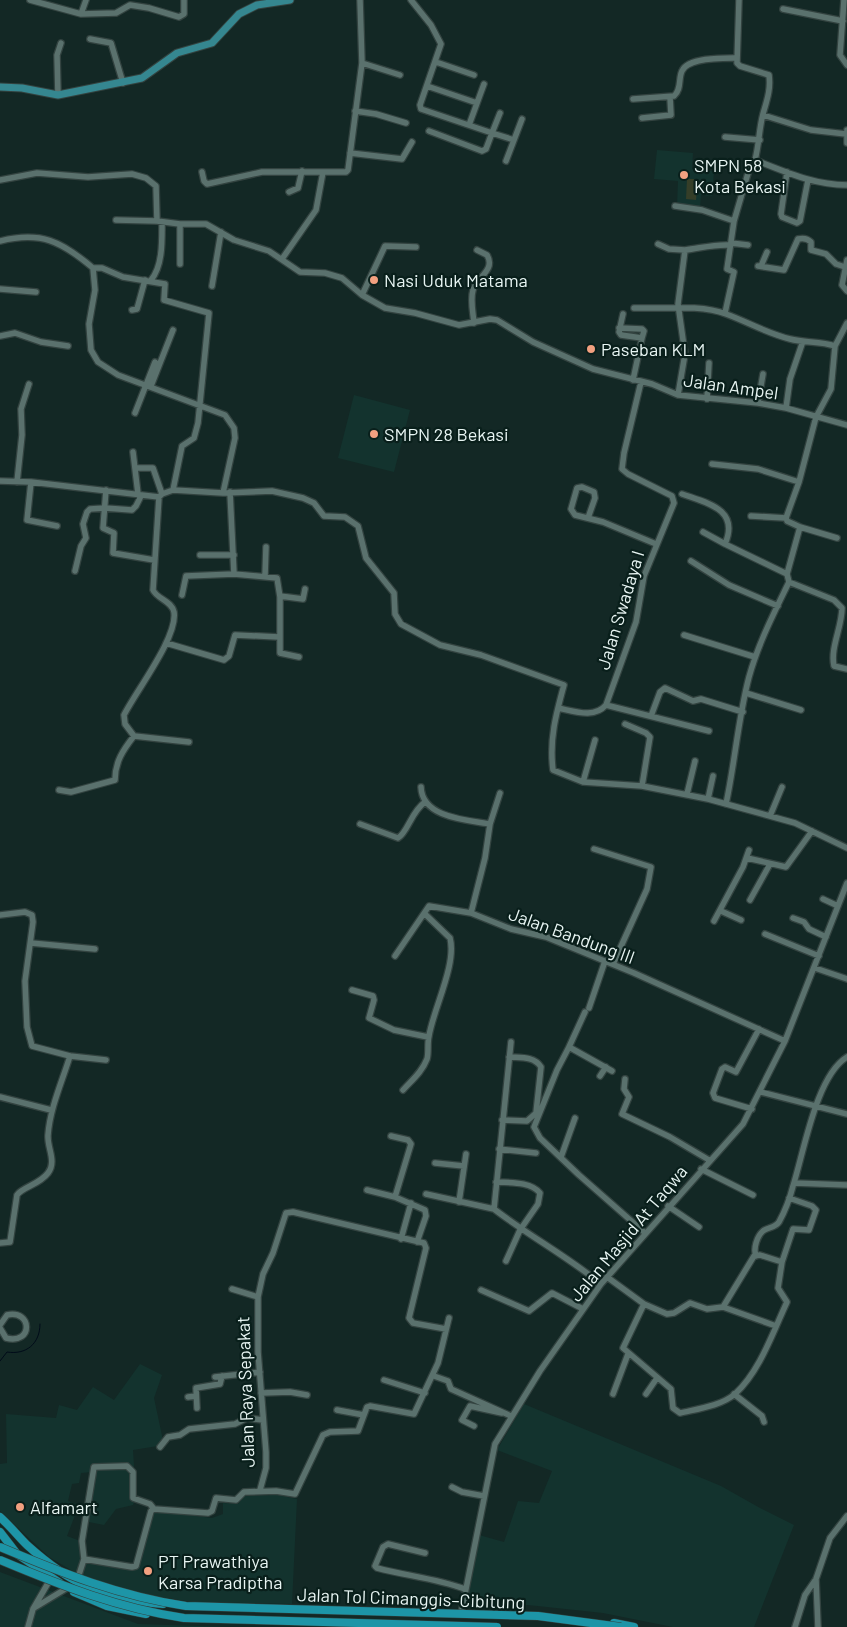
<svg xmlns="http://www.w3.org/2000/svg" width="847" height="1627" viewBox="0 0 847 1627" font-family="Barlow,sans-serif">
  <rect width="100%" height="100%" fill="#132825"/>
  <path fill="#13332e" d="M657,150L693,153L692,169L714,171L712,196L701,195L700,208L677,206L678,181L654,179Z
    M354,395L410,410L394,472L338,458Z
    M140,1364L162,1375L154,1398L164,1445L133,1450L136,1497L133,1505L116,1509L104,1525L84,1521L92,1472L81,1473L79,1483L72,1484L68,1501L79,1505L67,1536L83,1542L85,1562L120,1569L136,1568L155,1511L212,1518L223,1514V1503L238,1504L244,1496L277,1495L297,1499L292,1604L192,1602L140,1594L81,1576L49,1557L0,1511V1464L7,1463L6,1414L56,1418L59,1405L77,1410L93,1387L114,1400Z
    M524,1404L721,1486L760,1508L794,1525L754,1627H673L603,1613L528,1605L463,1604L479,1535L504,1542L518,1501L539,1503L552,1471L497,1450Z
    M0,1572L138,1624L231,1627H0Z"/>
  <path fill="#353e28" d="M687,179H698L696,200L686,199Z"/>
  <g fill="none" stroke-linecap="round" stroke-linejoin="round">
    <path stroke="#000b19" stroke-width="1" d="M0,1361L7,1352C26,1355 40,1344 40,1324"/>
    <defs>
      <path id="minor" d="M30,0L81,14L116,13L130,5L149,8L179,17L184,14V0
        M411,0L431,25L441,44L420,105L421,109L492,133L500,113
        M844,0L840,55L847,65
        M783,9L843,21
        M81,14L86,0
        M90,39L111,43L123,83
        M436,62L474,75
        M362,63L400,75
        M427,86L477,103
        M58,95L57,55L61,43
        M633,99L674,96C682,89 678,79 682,71C688,57 725,58 737,58
        M355,111L376,114L406,123
        M763,115L811,130L846,134
        M642,118L671,115L670,97
        M469,125L484,84
        M847,130V143
        M429,131L482,151L486,149L492,133L514,140L522,119
        M725,137L760,140
        M350,153L402,159L412,142
        M755,160C786,172 814,185 847,185
        M506,161L514,140
        M202,172L204,181L207,184L262,172H346L348,170L362,63L360,0
        M787,172L781,214L782,217L797,223L800,221L808,180
        M0,180L37,173L88,177L132,174L146,178L156,186L157,221L180,224H206L234,240L269,251L300,272L325,273L342,278L362,295L385,308L415,313L459,325L490,319L497,320L533,342L593,369L652,384L678,395L758,403L786,408L847,425
        M289,192L298,188L302,171
        M675,206L702,210L734,221
        M116,220L157,221
        M180,224V264
        M0,241C41,231 61,241 93,268L95,290L89,324L91,350L98,362L118,375L225,415L234,428L235,438L223,493
        M731,243L748,245
        M658,244L669,249L685,250
        M282,259L316,210L323,172
        M847,260L842,285L847,291
        M758,266L784,270L798,239C802,238 807,238 811,242V250L826,254L836,264L845,267
        M761,266L767,252
        M93,268H102L123,277L165,284L164,300L209,313L198,423L194,438L182,446L173,490
        M151,280C163,266 162,240 162,222
        M212,286L221,232
        M0,289L36,292
        M362,295L385,246L416,247
        M634,308C662,309 700,304 726,314C748,322 766,333 790,339C805,343 820,341 835,346
        M132,310L137,309L145,280
        M725,313L734,272L727,269L734,221L751,163L755,160C759,145 759,129 763,114C767,100 771,89 769,75L740,66L737,63L739,0
        M623,314L619,332L621,335L642,338L633,380
        M474,323C473,312 470,300 473,290C477,277 496,270 487,255L477,250
        M847,323L835,346L831,389L816,417L799,482L786,518L787,521L800,527L787,574L789,582L834,600L842,608C842,627 830,648 834,666L847,669
        M619,328L642,329L644,331L642,338
        M0,336L15,333L41,342L68,346
        M151,386L173,330
        M678,395L685,354L678,304L685,250C701,248 714,244 730,245
        M707,399L709,363
        M758,403L763,374
        M786,408L790,379L803,341
        M135,413L155,362
        M133,452L138,494
        M712,464L758,469L799,482
        M135,468H153L162,494
        M0,481L31,482L159,497L162,494L173,490L223,493L272,491L303,498L314,503L324,516L345,517L358,526L366,558L394,593L395,614L401,624L440,645L481,655L564,685C556,714 549,740 553,770L583,782L642,786L708,799L795,823L847,848
        M17,482L22,435L21,409L29,384
        M31,482L27,520L57,526
        M106,490L103,528L114,533L113,553L154,560
        M230,492L234,574
        M682,494C707,503 740,509 725,544L787,574
        M159,497L153,590C157,599 172,601 174,612C178,637 136,691 124,715L125,724L134,736L189,742
        M751,516L786,518
        M588,518L595,498L594,492L582,487L577,488L571,509L575,515L603,522L656,544
        M800,527L837,538
        M703,532L725,544
        M200,555H234
        M691,561L729,585L778,606
        M75,571L81,546L86,538L83,524L87,512L90,509L105,508L132,510L136,506L141,496
        M265,576L266,547
        M182,595L186,576L234,574L277,578L280,597V653L299,657
        M280,596L303,599L305,589
        M684,635L755,657
        M166,643L224,660L229,656L235,635L279,637
        M746,693L801,710
        M606,705L709,731
        M558,708C574,711 594,719 606,705L636,622L644,576L674,503L672,496L628,474L622,469L624,453L641,382
        M651,716L660,692L665,688L693,701L701,699L743,712
        M625,724L646,733L650,737L642,786
        M583,782L595,740
        M421,787C422,818 467,820 490,824L485,858L471,913
        M59,790L71,792L115,780C115,762 123,750 134,736
        M687,794L695,761
        M708,799L713,776
        M726,804C735,762 738,719 749,677C758,644 774,613 789,582
        M770,816L782,787
        M360,824L398,838C408,832 411,812 425,802
        M490,824L500,793
        M594,849L651,867L647,889L613,964
        M747,858L786,867L812,831
        M823,899L838,906
        M750,900L770,864
        M721,911L741,920
        M0,915L25,912L32,915L33,922L25,981L27,1027L32,1046L70,1056L106,1060
        M793,918L804,922L809,929L826,937
        M714,921L743,867L749,850
        M765,934L819,956
        M31,943L95,949
        M395,956L429,906L471,913L511,929L546,937L634,973L785,1041
        M815,968L847,979
        M352,990L373,996L374,1000L369,1018L394,1030L428,1037
        M589,1008L605,961
        M511,1042L494,1209C529,1236 567,1256 601,1284
        M569,1047L585,1012
        M612,1071L569,1047L557,1070L534,1127L540,1138L579,1175L645,1233
        M600,1076L606,1067
        M625,1079L624,1089L629,1097L622,1114L670,1137L709,1160
        M403,1090C412,1080 422,1072 427,1059C429,1052 427,1044 429,1036C433,1010 457,964 450,938L425,914
        M761,1092L847,1114
        M0,1097L51,1110
        M752,1109L715,1098L713,1093L722,1069L725,1067L736,1072L759,1029
        M502,1120L527,1121L536,1113L541,1067C534,1056 520,1058 509,1057
        M391,1136L408,1140L411,1144L395,1197
        M499,1149L536,1153
        M561,1157L575,1118
        M435,1163L464,1166
        M701,1169L753,1195
        M496,1182C509,1183 530,1181 540,1193L538,1204L520,1230L506,1261
        M794,1183L847,1185
        M367,1190L395,1197L425,1210L426,1216L417,1242
        M426,1194L494,1209
        M459,1202L466,1154
        M668,1206L699,1227
        M401,1239L411,1203
        M0,1243L10,1242L17,1195C22,1187 39,1185 48,1173C57,1161 47,1148 48,1135C50,1108 62,1082 70,1056
        M756,1256C753,1249 757,1236 763,1231C768,1227 775,1228 779,1222C785,1211 790,1198 793,1186C804,1152 816,1076 847,1057
        M607,1277L644,1304L623,1348L671,1389L673,1408L680,1413C697,1409 721,1406 735,1394C760,1371 773,1332 787,1302L778,1288L782,1262L793,1229L809,1230L816,1210L812,1206L789,1198
        M232,1289L258,1297
        M481,1290L529,1311L552,1293L583,1309
        M644,1304L667,1314L674,1313L690,1303L707,1309L723,1307L776,1326
        M723,1307L754,1256L760,1255L782,1262
        M0,1325L7,1315C32,1309 34,1345 6,1338L0,1328
        M434,1376L448,1381L451,1389L511,1416
        M215,1377L260,1372
        M384,1380L425,1393
        M261,1393L290,1392L307,1395
        M613,1394L628,1354
        M646,1394L657,1378
        M734,1394L762,1416L764,1422
        M188,1397L196,1396
        M197,1408L196,1388L220,1384L222,1376
        M337,1410L364,1415
        M474,1426L462,1420L470,1406L502,1413
        M160,1447L168,1437L180,1435L189,1429L235,1424L247,1418L263,1420
        M452,1487L462,1492L484,1496
        M260,1490L266,1468V1452L258,1352V1297L263,1274L273,1253L286,1213L293,1212L424,1243L426,1248L409,1318L413,1323L446,1329
        M154,1509L208,1513L212,1511L216,1498L236,1500L244,1492L276,1491L295,1494L323,1435L330,1432L358,1431L367,1407L370,1406L414,1414L438,1363L449,1318
        M425,1553L388,1544L383,1547L375,1566L377,1568C407,1576 435,1578 465,1589
        M84,1559L82,1541L94,1467L127,1466L133,1472V1498L150,1504L154,1509
        M84,1559L132,1567L136,1566L151,1511L154,1509
        M816,1579L818,1627
        M77,1581L84,1559
        M34,1608L67,1588
        M461,1614L495,1444L540,1371L601,1284L743,1124L785,1041L847,883
        M28,1627L33,1609L51,1578
        M795,1627L805,1595L816,1579L830,1538L847,1516"/>
      <path id="major" d="M0,87L22,88L58,95L142,78L177,53L212,43L239,14L257,5L290,0"/>
      <path id="highway" d="M0,1517C10,1526 18,1536 27,1545C70,1584 105,1600 163,1604
        M0,1532L17,1554L60,1583
        M74,1592L107,1606L146,1614
        M614,1623L634,1627"/>
    </defs>
    <use href="#minor" stroke="#334340" stroke-width="8"/>
    <use href="#major" stroke="#334340" stroke-width="9"/>
    <use href="#highway" stroke="#334340" stroke-width="9"/>
    <use href="#minor" stroke="#5a716d" stroke-width="5.5"/>
    <use href="#major" stroke="#358790" stroke-width="7"/>
    <use href="#highway" stroke="#1d95a7" stroke-width="8"/>
    <defs>
      <path id="highway-bridge" d="M0,1547C62,1573 119,1596 186,1606L538,1616L621,1627
        M0,1560C62,1586 118,1608 184,1618L497,1627"/>
    </defs>
    <use href="#highway-bridge" stroke="#334340" stroke-width="9" stroke-linecap="butt"/>
    <use href="#highway-bridge" stroke="#1d95a7" stroke-width="8"/>
  </g>
  <g fill="#f2a080" stroke="#091f1b" stroke-width="2">
    <circle cx="684" cy="175" r="5"/>
    <circle cx="374" cy="280" r="5"/>
    <circle cx="591" cy="349" r="5"/>
    <circle cx="374" cy="434" r="5"/>
    <circle cx="20" cy="1507" r="5"/>
    <circle cx="148" cy="1571" r="5"/>
  </g>
  <g text-anchor="middle" dominant-baseline="central" stroke-width="4.5" stroke-linejoin="round" paint-order="stroke">
    <g font-size="18" fill="#e8f5f3" stroke="#091f1b" text-anchor="start">
      <text x="694" y="165">SMPN 58<tspan x="694" dy="21">Kota Bekasi</tspan></text>
      <text x="384" y="280">Nasi Uduk Matama</text>
      <text x="601" y="349">Paseban KLM</text>
      <text x="384" y="434">SMPN 28 Bekasi</text>
      <text x="30" y="1507">Alfamart</text>
      <text x="158" y="1561">PT Prawathiya<tspan x="158" dy="21">Karsa Pradiptha</tspan></text>
    </g>
    <g font-size="18" fill="#e8f5f3" stroke="#091f1b">
      <text transform="translate(731 386) rotate(8)">Jalan Ampel</text>
      <text transform="translate(620 610) rotate(-73)">Jalan Swadaya I</text>
      <text transform="translate(572 935) rotate(20)">Jalan Bandung III</text>
      <text transform="translate(628 1233) rotate(-50)">Jalan Masjid At Taqwa</text>
      <text transform="translate(245 1392) rotate(-92)">Jalan Raya Sepakat</text>
      <text transform="translate(411 1598) rotate(2)">Jalan Tol Cimanggis–Cibitung</text>
    </g>
  </g>
</svg>
